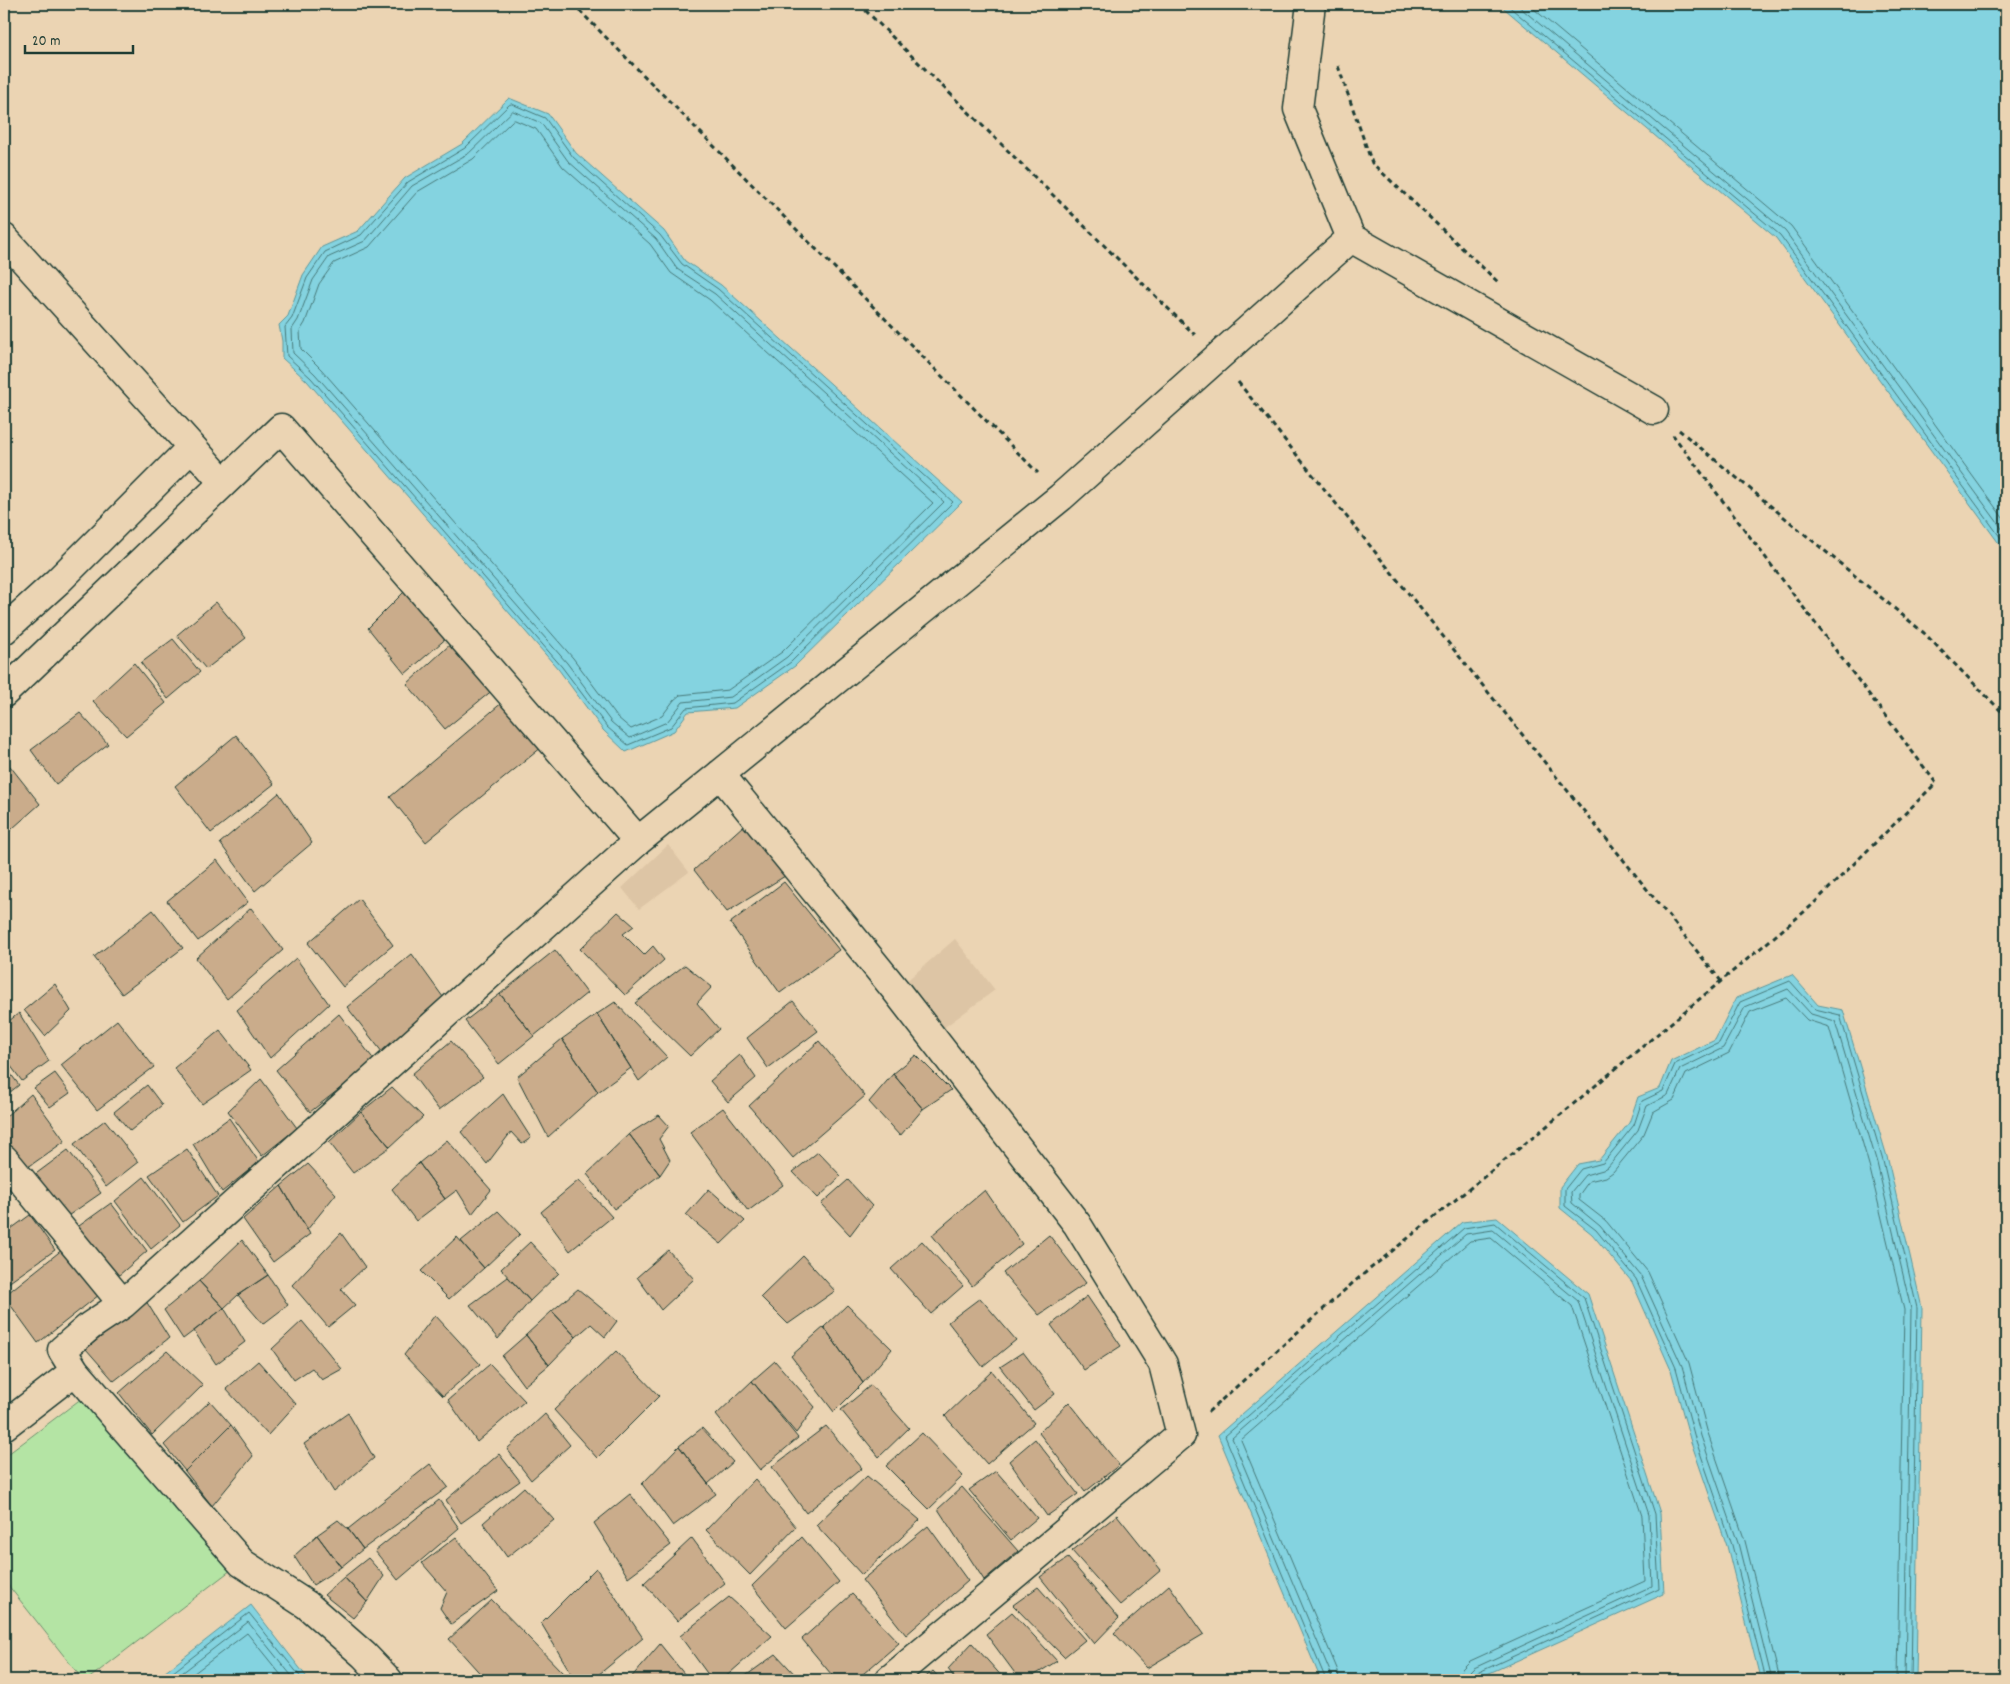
<svg xmlns="http://www.w3.org/2000/svg" width="2010" height="1684" viewBox="0 0 2010 1684" font-family="Dekko,sans-serif">
  <rect width="100%" height="100%" fill="#ebd4b3"/>
  <filter id="ink" filterUnits="userSpaceOnUse"><feTurbulence type="fractalNoise" baseFrequency=".02" numOctaves="2"/><feDisplacementMap in="SourceGraphic" scale="10" xChannelSelector="R" yChannelSelector="G"/><feConvolveMatrix kernelMatrix="1 2 1 2 8 2 1 2 1" color-interpolation-filters="sRGB"/></filter>
  <g filter="url(#ink)">
    <path fill="#ddc5a5" d="M668,845L689,872L639,909L622,888Z
      M955,939L995,990L938,1032L903,984Z"/>
    <path fill="#b4e4a4" stroke="#6a906c" d="M86,1395L231,1570L87,1680H83L4,1580V1457Z"/>
    <path fill="#84d3e0" stroke="#5c979b" d="M1499,4H2006V553L1776,238Z
      M509,98L548,114L576,153L664,231L685,261L721,285L962,502L795,666L735,708L688,712L674,731L626,752L603,730L559,670L307,381L282,358V341L279,325L288,316L303,275L322,247L358,231L405,178L462,144Z
      M1792,975L1818,1005L1843,1010L1888,1160L1922,1308L1916,1680H1764L1760,1678L1727,1546L1690,1439L1671,1370L1632,1282L1592,1234L1560,1208V1187L1578,1164L1599,1160L1629,1123L1638,1097L1660,1088L1671,1061L1715,1040L1736,998Z
      M1497,1218L1588,1294L1660,1513L1664,1594L1474,1680H1321L1218,1435L1462,1222Z
      M251,1605L309,1680H155Z"/>
    <g fill="none" stroke-linecap="round" stroke-linejoin="round">
      <path stroke="#477979" stroke-width="1" d="M1506,4L1780,235L2006,545
        M1516,4L1785,231L2006,534
        M1528,4L1791,226L2006,522
        M512,104L545,118L573,157L660,235L682,264L718,289L953,502L791,662L733,703L686,708L671,727L628,745L607,727L562,667L311,378L287,356L285,327L292,318L307,278L325,252L361,235L408,182L465,148L509,105Z
        M513,111L541,123L568,161L656,239L677,269L715,294L944,502L787,657L731,697L683,702L667,722L630,738L611,722L567,663L315,374L293,353L292,329L298,320L313,280L329,257L365,241L412,186L469,153Z
        M515,120L536,129L563,167L650,244L671,273L710,300L933,503L782,652L728,690L680,695L674,700L662,716L631,729L617,717L573,658L321,369L301,349L300,331L305,323L319,284L334,263L369,247L417,192L473,159L512,121Z
        M163,1680L249,1613L303,1680
        M173,1680L248,1622L295,1680
        M185,1680L247,1633L285,1680
        M1326,1680L1225,1436L1464,1228L1495,1223L1584,1298L1655,1514L1659,1589L1477,1673L1473,1680
        M1332,1680L1331,1674L1232,1438L1466,1234L1493,1230L1578,1301L1649,1515L1652,1586L1474,1668L1469,1673L1467,1680
        M1339,1680L1338,1671L1241,1440L1470,1241L1491,1238L1572,1306L1642,1516L1645,1581L1470,1661L1462,1669L1459,1680
        M1766,1680L1732,1545L1695,1438L1676,1368L1636,1279L1596,1230L1565,1206V1189L1581,1169L1603,1163L1634,1125L1642,1101L1663,1091L1675,1064L1719,1043L1740,1002L1790,981L1815,1009L1840,1015L1883,1161L1917,1308L1911,1680
        M1772,1680L1738,1543L1701,1436L1682,1366L1641,1276L1600,1226L1572,1203L1571,1192L1585,1175L1603,1170L1608,1167L1638,1130L1647,1106L1668,1095L1680,1069L1723,1048L1745,1007L1788,989L1811,1014L1835,1021L1877,1163L1911,1309L1905,1680
        M1780,1680L1745,1541L1708,1434L1689,1363L1648,1272L1606,1221L1579,1200V1195L1589,1181L1606,1177L1613,1172L1644,1134L1653,1112L1674,1100L1686,1074L1729,1053L1750,1012L1786,998L1807,1020L1829,1027L1869,1165L1904,1310L1897,1680"/>
    </g>
    <path fill="#caac8b" stroke="#1f3d34" d="M407,589L449,636L405,674L368,628Z
      M216,602L246,638L206,669L177,635Z
      M173,639L200,672L168,699L141,663Z
      M454,641L494,689L445,729L407,684Z
      M134,663L166,703L126,736L93,701Z
      M504,701L542,747L426,842L390,797Z
      M80,713L108,744L56,784L31,750Z
      M236,735L274,784L211,833L175,786Z
      M10,766L40,804L4,836V771Z
      M279,793L312,843L255,891L220,843Z
      M744,825L785,876L727,912L694,870Z
      M217,860L248,902L198,941L167,901Z
      M784,882L839,950L780,993L730,923Z
      M359,899L393,945L343,987L308,943Z
      M251,908L283,950L227,999L196,958Z
      M153,910L183,948L122,994L94,957Z
      M618,912L634,926L623,934L644,955L653,946L664,960L625,995L580,949Z
      M555,950L587,993L534,1036L500,994Z
      M412,954L448,1004L386,1057L347,1007Z
      M296,958L329,1004L270,1058L237,1010Z
      M685,965L712,987L697,1003L719,1029L690,1056L635,1003Z
      M55,984L71,1011L45,1036L24,1010Z
      M500,994L534,1036L499,1064L465,1021Z
      M793,1001L818,1031L768,1068L747,1038Z
      M615,1002L667,1057L639,1081L597,1014Z
      M19,1013L49,1061L22,1081L4,1057V1025Z
      M339,1014L375,1061L310,1112L276,1070Z
      M597,1014L631,1068L598,1092L562,1039Z
      M117,1020L154,1067L97,1110L61,1065Z
      M220,1030L251,1070L202,1104L174,1068Z
      M562,1039L598,1092L548,1137L517,1077Z
      M451,1041L483,1077L439,1110L412,1074Z
      M819,1041L865,1096L793,1158L749,1106Z
      M740,1055L756,1078L728,1102L710,1081Z
      M916,1055L951,1090L923,1109L893,1074Z
      M4,1065L19,1085L4,1097Z
      M55,1073L70,1093L50,1107L34,1088Z
      M893,1074L923,1109L900,1136L869,1102Z
      M261,1079L297,1128L262,1156L228,1111Z
      M147,1085L162,1105L130,1131L114,1112Z
      M392,1087L423,1117L390,1147L361,1112Z
      M31,1094L65,1141L24,1170L4,1145V1118Z
      M503,1094L531,1138L522,1144L511,1132L487,1164L461,1132Z
      M723,1108L783,1185L748,1211L690,1132Z
      M361,1112L390,1147L353,1173L329,1142Z
      M659,1115L669,1126L659,1139L670,1160L660,1175L629,1134Z
      M229,1118L259,1162L222,1192L193,1144Z
      M105,1120L138,1162L106,1187L74,1144Z
      M629,1134L660,1175L614,1209L587,1174Z
      M447,1140L491,1190L472,1214L457,1190L445,1199L419,1163Z
      M187,1149L218,1196L183,1222L149,1175Z
      M68,1150L101,1193L62,1220L29,1179Z
      M818,1152L841,1176L818,1198L793,1172Z
      M419,1163L445,1199L416,1221L392,1189Z
      M308,1164L336,1194L307,1230L281,1186Z
      M144,1177L180,1225L151,1249L115,1201Z
      M579,1180L612,1217L570,1251L541,1212Z
      M848,1180L872,1206L850,1235L821,1204Z
      M281,1186L310,1234L273,1262L243,1219Z
      M709,1189L745,1221L721,1244L686,1215Z
      M985,1190L1022,1244L972,1286L932,1235Z
      M111,1203L147,1251L111,1282L72,1231Z
      M498,1211L520,1234L484,1268L461,1241Z
      M30,1215L55,1250L4,1286V1234Z
      M341,1233L365,1267L341,1289L355,1305L328,1327L292,1285Z
      M1049,1235L1086,1283L1039,1315L1003,1273Z
      M457,1237L484,1268L449,1299L421,1271Z
      M242,1240L268,1275L238,1295L224,1308L199,1281Z
      M922,1241L963,1286L931,1314L891,1269Z
      M530,1242L559,1273L530,1301L501,1269Z
      M63,1249L99,1295L38,1343L4,1296Z
      M668,1250L694,1279L661,1310L637,1277Z
      M803,1256L835,1291L788,1324L761,1297Z
      M268,1275L288,1305L263,1324L238,1295Z
      M508,1277L530,1301L498,1339L470,1305Z
      M199,1281L224,1308L183,1339L164,1310Z
      M578,1289L617,1321L605,1337L591,1324L576,1337L552,1311Z
      M1087,1296L1121,1346L1084,1370L1051,1325Z
      M980,1298L1016,1340L983,1367L948,1322Z
      M146,1301L169,1338L114,1381L86,1349Z
      M847,1305L892,1349L863,1383L824,1327Z
      M224,1308L245,1342L216,1364L194,1331Z
      M552,1311L576,1337L549,1365L526,1335Z
      M435,1315L480,1364L443,1396L404,1355Z
      M302,1321L342,1369L322,1380L312,1368L294,1380L272,1349Z
      M824,1327L863,1383L834,1412L791,1356Z
      M526,1335L549,1365L524,1386L502,1356Z
      M167,1351L203,1385L152,1435L119,1393Z
      M616,1351L659,1396L597,1458L554,1410Z
      M1023,1352L1055,1394L1034,1410L1000,1367Z
      M258,1361L296,1404L268,1435L226,1389Z
      M775,1361L815,1407L796,1433L752,1381Z
      M490,1364L525,1401L477,1442L448,1400Z
      M992,1371L1034,1423L987,1464L945,1416Z
      M752,1381L798,1438L760,1470L716,1415Z
      M871,1385L909,1428L879,1457L841,1410Z
      M210,1401L231,1425L185,1471L164,1445Z
      M1069,1402L1119,1465L1085,1492L1039,1433Z
      M348,1413L374,1458L334,1492L304,1444Z
      M545,1414L570,1445L531,1480L507,1449Z
      M231,1425L253,1456L212,1506L185,1471Z
      M826,1426L862,1468L806,1513L772,1467Z
      M702,1428L733,1462L708,1484L679,1446Z
      M922,1433L963,1476L929,1509L886,1466Z
      M1035,1439L1078,1494L1047,1516L1009,1461Z
      M679,1446L716,1494L673,1526L642,1484Z
      M499,1454L520,1481L461,1523L446,1500Z
      M430,1464L448,1487L363,1549L348,1529Z
      M996,1471L1037,1518L1011,1540L969,1490Z
      M867,1476L920,1520L862,1575L816,1525Z
      M755,1479L796,1527L750,1575L706,1530Z
      M524,1487L554,1520L507,1557L483,1523Z
      M962,1487L1018,1551L984,1580L938,1509Z
      M630,1494L671,1545L628,1577L594,1523Z
      M439,1500L459,1528L398,1580L375,1551Z
      M1117,1515L1161,1570L1120,1605L1072,1551Z
      M338,1520L348,1529L363,1549L341,1567L317,1535Z
      M928,1526L968,1581L906,1635L862,1580Z
      M317,1535L341,1567L313,1585L294,1556Z
      M456,1537L498,1591L451,1624L440,1608L447,1592L422,1563Z
      M802,1537L839,1582L786,1628L752,1586Z
      M692,1538L725,1583L677,1621L644,1583Z
      M368,1558L384,1576L367,1602L344,1577Z
      M1068,1558L1119,1618L1094,1644L1040,1577Z
      M596,1568L643,1638L592,1680H575L541,1623Z
      M344,1577L367,1602L353,1618L324,1595Z
      M1169,1585L1204,1634L1147,1668L1114,1633Z
      M1038,1587L1085,1640L1064,1657L1013,1605Z
      M852,1594L899,1643L856,1680H836L802,1639Z
      M729,1597L772,1636L722,1680H712L680,1636Z
      M492,1600L564,1674L558,1680H486L449,1639Z
      M1012,1612L1057,1661L1027,1680H1020L986,1634Z
      M972,1643L1005,1680H956L948,1669Z
      M660,1644L689,1680H629Z
      M776,1654L800,1680H740Z
      M933,1671L941,1680H922Z"/>
    <g fill="none" stroke-linecap="round" stroke-linejoin="round">
      <defs>
        <path id="minor" d="M1311,4L1298,109L1351,238L1654,410
          M4,238L192,447L58,581L4,630
          M192,447L223,482
          M4,693L281,428L638,841
          M720,774L894,988L1077,1224L1163,1364L1181,1435L889,1680
          M4,1159L123,1304L638,841L1061,497L1351,238
          M123,1304L90,1326L62,1350L75,1371L242,1563L307,1605L364,1655L388,1680
          M4,1426L75,1371"/>
      </defs>
      <use href="#minor" stroke="#1f3d34" stroke-width="31"/>
      <path stroke="#1f3d34" stroke-width="3" stroke-dasharray="5 4" stroke-linecap="butt" d="M573,4L1038,473
        M859,4L1195,335
        M1338,66L1372,163L1498,282
        M1238,382L1721,981
        M1679,430L1924,633L2006,716
        M1208,1412L1355,1281L1547,1126L1810,907L1936,783L1673,435"/>
      <use href="#minor" stroke="#ebd4b3" stroke-width="28"/>
    </g>
  </g>
  <rect width="2010" height="1684" fill="none" stroke="#ebd4b3" stroke-width="20"/>
  <rect x="10" y="10" width="1990" height="1664" fill="none" stroke="#1f3d34" stroke-width="2" filter="url(#ink)"/>
  <path d="M25 45v8h108v-8" fill="none" stroke="#1f3d34" stroke-width="2.5"/>
  <text x="32" y="45" font-size="15" fill="#1f3d34" stroke="#ebd4b3" stroke-width="4" paint-order="stroke">20 m</text>
</svg>
